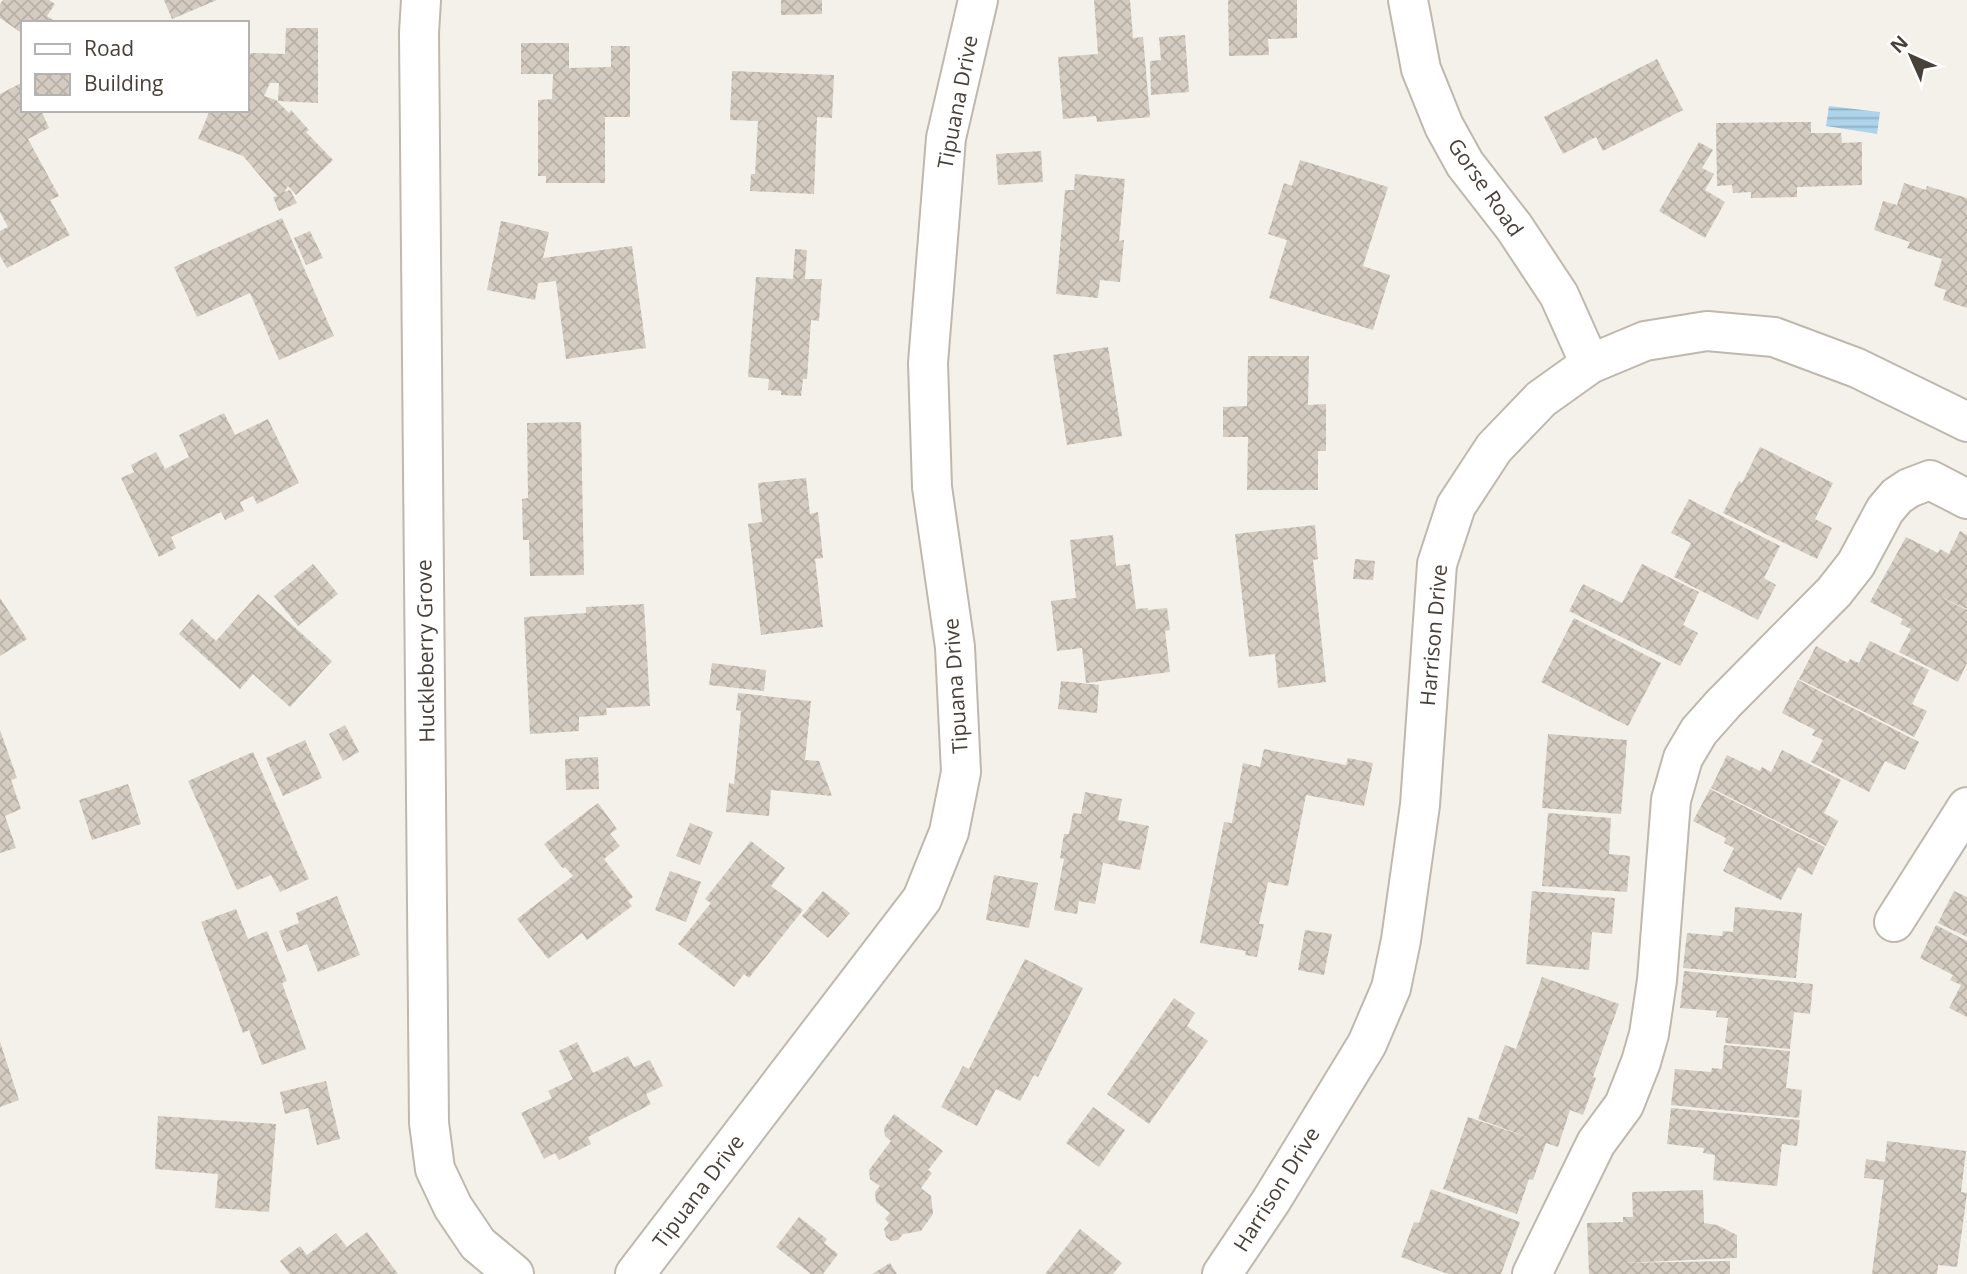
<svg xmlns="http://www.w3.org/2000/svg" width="1967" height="1274" viewBox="0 0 1967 1274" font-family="'Open Sans',sans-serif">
  <defs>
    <pattern id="water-rules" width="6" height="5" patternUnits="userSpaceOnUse" patternTransform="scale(1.75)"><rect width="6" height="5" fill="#add4ea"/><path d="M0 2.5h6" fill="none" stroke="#8faebf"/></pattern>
    <pattern id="building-cross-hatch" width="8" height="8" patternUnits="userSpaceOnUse" patternTransform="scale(1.75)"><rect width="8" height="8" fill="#d4ccc1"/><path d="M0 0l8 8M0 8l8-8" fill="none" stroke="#b7b0a7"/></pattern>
  </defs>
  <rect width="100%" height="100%" fill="#f4f1eb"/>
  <path fill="url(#water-rules)" d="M1829,106L1880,112L1877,134L1826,126Z"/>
  <path fill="url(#building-cross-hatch)" d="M3,0H49L55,4L47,16L53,20L52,23H23V34L0,18V4Z
    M164,0H217L172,19Z
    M781,0H822V14L781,15Z
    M1094,0H1130L1133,38L1143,37L1150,117L1097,122L1096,116L1063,119L1058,57L1098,54Z
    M1228,0H1297V38L1268,39L1269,55L1229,56Z
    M286,28H318V103L278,101L279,83H270L264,96L276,100L289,113L291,110L309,130L306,132L333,160L296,195L288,186L284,192L290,190L297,203L279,211L273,197L277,196L243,156L198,139L210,110H247V63L251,53L285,54Z
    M1185,35L1189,92L1151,95L1150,61L1161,60L1159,37Z
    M521,43H569V68L611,67V46H630V117H605V183H546V176H538V100L552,99L553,74H521Z
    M1657,59L1683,110L1603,151L1596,137L1563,154L1544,117Z
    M732,71L834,75L832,118L817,117L814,194L750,191L751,174H755L758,121L730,120Z
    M23,82V110H41L49,128L28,139L59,196L50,200L70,235L7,268L0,256V231L8,227L0,212V94Z
    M1811,122V133H1841L1842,143L1862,142V185L1797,187V197L1751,198V192L1733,193L1732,185L1717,186L1716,123Z
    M1699,142L1713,150L1702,168L1714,174L1705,190L1725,202L1705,238L1659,211Z
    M1041,151L1043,182L998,185L996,154Z
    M1300,160L1388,187L1363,266L1390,275L1373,330L1269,298L1287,240L1268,234L1284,183L1292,186Z
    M1075,174L1125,179L1119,241L1124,240L1120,282L1100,280L1098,298L1056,294L1065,190H1074Z
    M1904,183L1926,190L1927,186L1967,198V308L1943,300L1946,290L1934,286L1942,259L1907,248L1910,242L1874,230L1883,201L1897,205Z
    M282,218L334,336L279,360L250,293L197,317L174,267Z
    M501,221L549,232L543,258L632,246L646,348L566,359L556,281L538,283L535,300L487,290Z
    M310,231L323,258L306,265L294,238Z
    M795,249L807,250L805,279H822L819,321L811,320L807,379H803L801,396L781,395V391L768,390L769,379L748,377L756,277L793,279Z
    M1108,347L1122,436L1067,445L1053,355Z
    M1248,356H1309L1308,405L1326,404V451H1318V490H1247L1248,437H1223V407L1247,406Z
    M224,413L235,435L268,419L299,483L257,504L253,496L240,502L244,511L225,520L221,512L171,537L176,548L159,557L121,478L134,472L131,465L156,452L165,469L189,457L179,435Z
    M581,422L584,575L530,576L529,540H523L522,499L528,498L527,423Z
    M1760,447L1833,483L1815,519L1832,528L1817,559L1723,513L1739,481L1742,483Z
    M806,478L810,514L818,512L823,558L815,559L823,627L761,635L748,524L762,522L758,483Z
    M1689,499L1780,546L1764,578L1776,585L1758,620L1674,577L1691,543L1671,533Z
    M1315,525L1318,559L1313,560L1326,682L1278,688L1275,654L1249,657L1235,534Z
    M1960,531L1967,535V609L1932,593L1967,610V663L1958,682L1899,652L1911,629L1900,624L1903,619L1870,602L1906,537L1938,553L1940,549L1949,554Z
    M1113,535L1116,566L1130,564L1136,609L1148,608V610L1167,608L1170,630L1165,631L1170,672L1086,683L1082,648L1057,651L1051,601L1076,598L1070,540Z
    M1355,559L1375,561L1373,580L1353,579Z
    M313,564L338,594L298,626L274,596Z
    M1642,564L1699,592L1683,625L1698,633L1680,666L1569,611L1583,584L1622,603Z
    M258,594L332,661L290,707L253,674L240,689L179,634L192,619L216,641Z
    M0,598L27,639L0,656Z
    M644,604L650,706L606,708L607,715L579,717V731L530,734L524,617L586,613V607Z
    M1574,618L1661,663L1628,726L1541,682Z
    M1870,641L1929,670L1912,704L1927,711L1914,737L1799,679L1816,646L1848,663L1850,659L1859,663Z
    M712,663L766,670L764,691L709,685Z
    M1798,680L1919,742L1905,770L1885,761L1869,792L1811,762L1823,740L1812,735L1815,730L1782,713Z
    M1061,681L1099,685L1097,713L1058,709Z
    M738,693L811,701L805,760L819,761L832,796L771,790L769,816L726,812L729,783L734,784L741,711L736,710Z
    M345,725L359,752L343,761L329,734Z
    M0,730L17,778L11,780L21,809L5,816L16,848L0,853Z
    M1548,734L1627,740L1621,814L1542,808Z
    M305,740L322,778L283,796L266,758Z
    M1264,749L1346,765L1348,758L1373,763L1364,806L1306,795L1288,886L1268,882L1259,924H1264L1257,957L1245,955L1246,951L1200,943L1224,822L1232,823L1243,763L1260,767Z
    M1782,750L1841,780L1824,813L1838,821L1826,846L1711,788L1727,755L1760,771L1762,767L1771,772Z
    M253,752L309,879L280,892L271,875L237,890L188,781Z
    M598,757L599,789L566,790L565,759Z
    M128,784L141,824L92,840L79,800Z
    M1710,789L1825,847L1812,875L1798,867L1781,900L1723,871L1734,848L1724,843L1726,838L1693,821Z
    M1085,792L1122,799L1118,820L1149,826L1140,870L1103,863L1095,904L1079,901L1077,914L1054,910L1064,859L1060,858L1064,834H1069L1073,813L1081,814Z
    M598,803L617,829L610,834L620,846L604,859L633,897L628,901L632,906L587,940L582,933L548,959L517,919L573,876L565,867L563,869L544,844Z
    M1548,813L1611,818L1609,854L1630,856L1627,892L1542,886Z
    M690,823L713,832L700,865L676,856Z
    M751,841L785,868L771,886L803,910L749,978L744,974L734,987L678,944L711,903L705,899Z
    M670,871L701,882L686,922L655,910Z
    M994,875L1038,883L1029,928L986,920Z
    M823,891L850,913L828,938L802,916Z
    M1532,891L1615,898L1612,934L1592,932L1589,970L1526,964Z
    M1954,891L1967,897V937L1938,923Z
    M337,896L360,955L318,972L307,944L287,952L279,931L299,923L296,913Z
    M1735,907L1802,913L1796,978L1683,968L1687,933L1722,936L1723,931L1733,932Z
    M236,909L248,939L267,931L287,981L282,983L306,1049L262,1065L249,1030L243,1033L201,922Z
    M1936,925L1967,941V1017L1949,1008L1961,985L1950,980L1953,975L1920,958Z
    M1305,930L1332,934L1324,975L1298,970Z
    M1025,959L1083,988L1038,1077L1034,1075L1020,1101L996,1089L977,1126L941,1107L963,1066L969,1069Z
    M1684,971L1813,984L1810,1014L1794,1012L1790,1049L1725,1043L1728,1018L1716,1017L1717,1011L1680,1008Z
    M1542,977L1619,1004L1593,1077L1596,1078L1583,1115L1570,1110L1558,1147L1546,1143L1533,1180L1529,1179L1517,1214L1443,1189L1468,1117L1533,1139L1478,1119L1505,1045L1516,1049Z
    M1174,998L1195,1013L1187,1026L1208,1041L1149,1124L1107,1094Z
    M0,1042L19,1100L0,1107Z
    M577,1042L593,1073L628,1056L634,1067L650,1060L663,1086L646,1094L651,1104L588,1137L591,1144L559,1160L555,1153L544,1159L521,1113L552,1098L548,1091L573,1079L559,1051Z
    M1724,1045L1790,1051L1786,1088L1802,1090L1799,1118L1671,1105L1675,1069L1711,1072L1712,1068L1722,1069Z
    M326,1081L340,1139L317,1145L308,1108L285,1114L280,1092Z
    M1093,1107L1125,1130L1099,1167L1066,1143Z
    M1671,1108L1800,1120L1797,1146L1782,1144L1777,1186L1713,1180L1715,1155L1703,1153L1704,1148L1667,1144Z
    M894,1114L943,1151L928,1170L932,1173L921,1188L931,1196L933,1214L921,1231L903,1234L898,1240L891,1241L886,1237L884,1229L889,1223L885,1219L890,1213L876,1202L875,1192L880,1186L870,1179L869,1170L891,1141L885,1136L884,1128Z
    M158,1116L276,1124L269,1212L215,1208L218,1174L155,1169Z
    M1887,1141L1966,1151L1961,1192L1967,1193L1957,1267L1938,1265L1937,1274H1872L1884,1180L1864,1178L1866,1159L1885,1162Z
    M1431,1189L1520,1222L1501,1274H1448L1401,1257L1414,1222L1419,1223Z
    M1703,1190L1704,1223L1717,1225L1737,1235V1258L1621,1263L1730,1261V1274H1589L1587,1223L1623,1222V1217H1633L1632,1192Z
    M799,1217L827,1239L824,1243L838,1254L823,1274H811L776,1247Z
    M1080,1229L1122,1263L1113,1274H1045Z
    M367,1232L398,1274H290L280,1261L300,1246L307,1255L336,1233L347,1247Z
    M890,1263L897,1274H872Z"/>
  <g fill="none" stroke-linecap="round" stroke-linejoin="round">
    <defs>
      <path id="street" d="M421,0L419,33L429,1123L435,1169L453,1207L478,1244L514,1274
        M1408,0L1421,69L1444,126L1465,164L1514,227L1559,295L1590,364
        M1894,922L1967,807
        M635,1274L922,899L949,832L961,772L955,647L932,487L928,363L946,138L978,0
        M1222,1274L1271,1201L1367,1044L1391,988L1401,940L1420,805L1437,564L1456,506L1494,448L1541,399L1590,364L1645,341L1707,331L1774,337L1857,368L1967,422
        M1532,1274L1596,1143L1624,1105L1641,1062L1649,1034L1657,980L1671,800L1683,758L1699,731L1724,703L1834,592L1856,564L1885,510L1897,496L1909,488L1930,480L1967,499"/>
    </defs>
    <use href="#street" stroke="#beb8ae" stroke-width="42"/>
    <use href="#street" stroke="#fff" stroke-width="38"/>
  </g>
  <g text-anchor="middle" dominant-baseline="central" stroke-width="5" stroke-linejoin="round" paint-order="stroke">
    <g font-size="21" fill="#474139" stroke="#fff">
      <text transform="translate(957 102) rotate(-79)">Tipuana Drive</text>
      <text transform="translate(1486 187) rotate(55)">Gorse Road</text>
      <text transform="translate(1433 635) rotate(-85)">Harrison Drive</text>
      <text transform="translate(425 651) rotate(-91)">Huckleberry Grove</text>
      <text transform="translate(955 686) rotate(-94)">Tipuana Drive</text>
      <text transform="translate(1276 1189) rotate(-58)">Harrison Drive</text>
      <text transform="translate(698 1191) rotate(-53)">Tipuana Drive</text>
    </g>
  </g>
  <rect x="21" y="21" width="228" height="91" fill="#ffffff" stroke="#b5b3b0" stroke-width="2"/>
  <rect x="35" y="44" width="35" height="10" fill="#ffffff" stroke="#b5b3b0" stroke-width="2"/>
  <text x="84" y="56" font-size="21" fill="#474139">Road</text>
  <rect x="35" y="74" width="35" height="21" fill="url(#building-cross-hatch)" stroke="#b5b3b0" stroke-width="2"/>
  <text x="84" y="91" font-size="21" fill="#474139">Building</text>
  <g transform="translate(1911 56) rotate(315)" stroke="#ffffff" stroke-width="5" paint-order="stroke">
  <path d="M0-5L12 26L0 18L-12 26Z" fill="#474139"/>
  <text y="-10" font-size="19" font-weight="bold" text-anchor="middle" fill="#474139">N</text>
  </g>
</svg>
